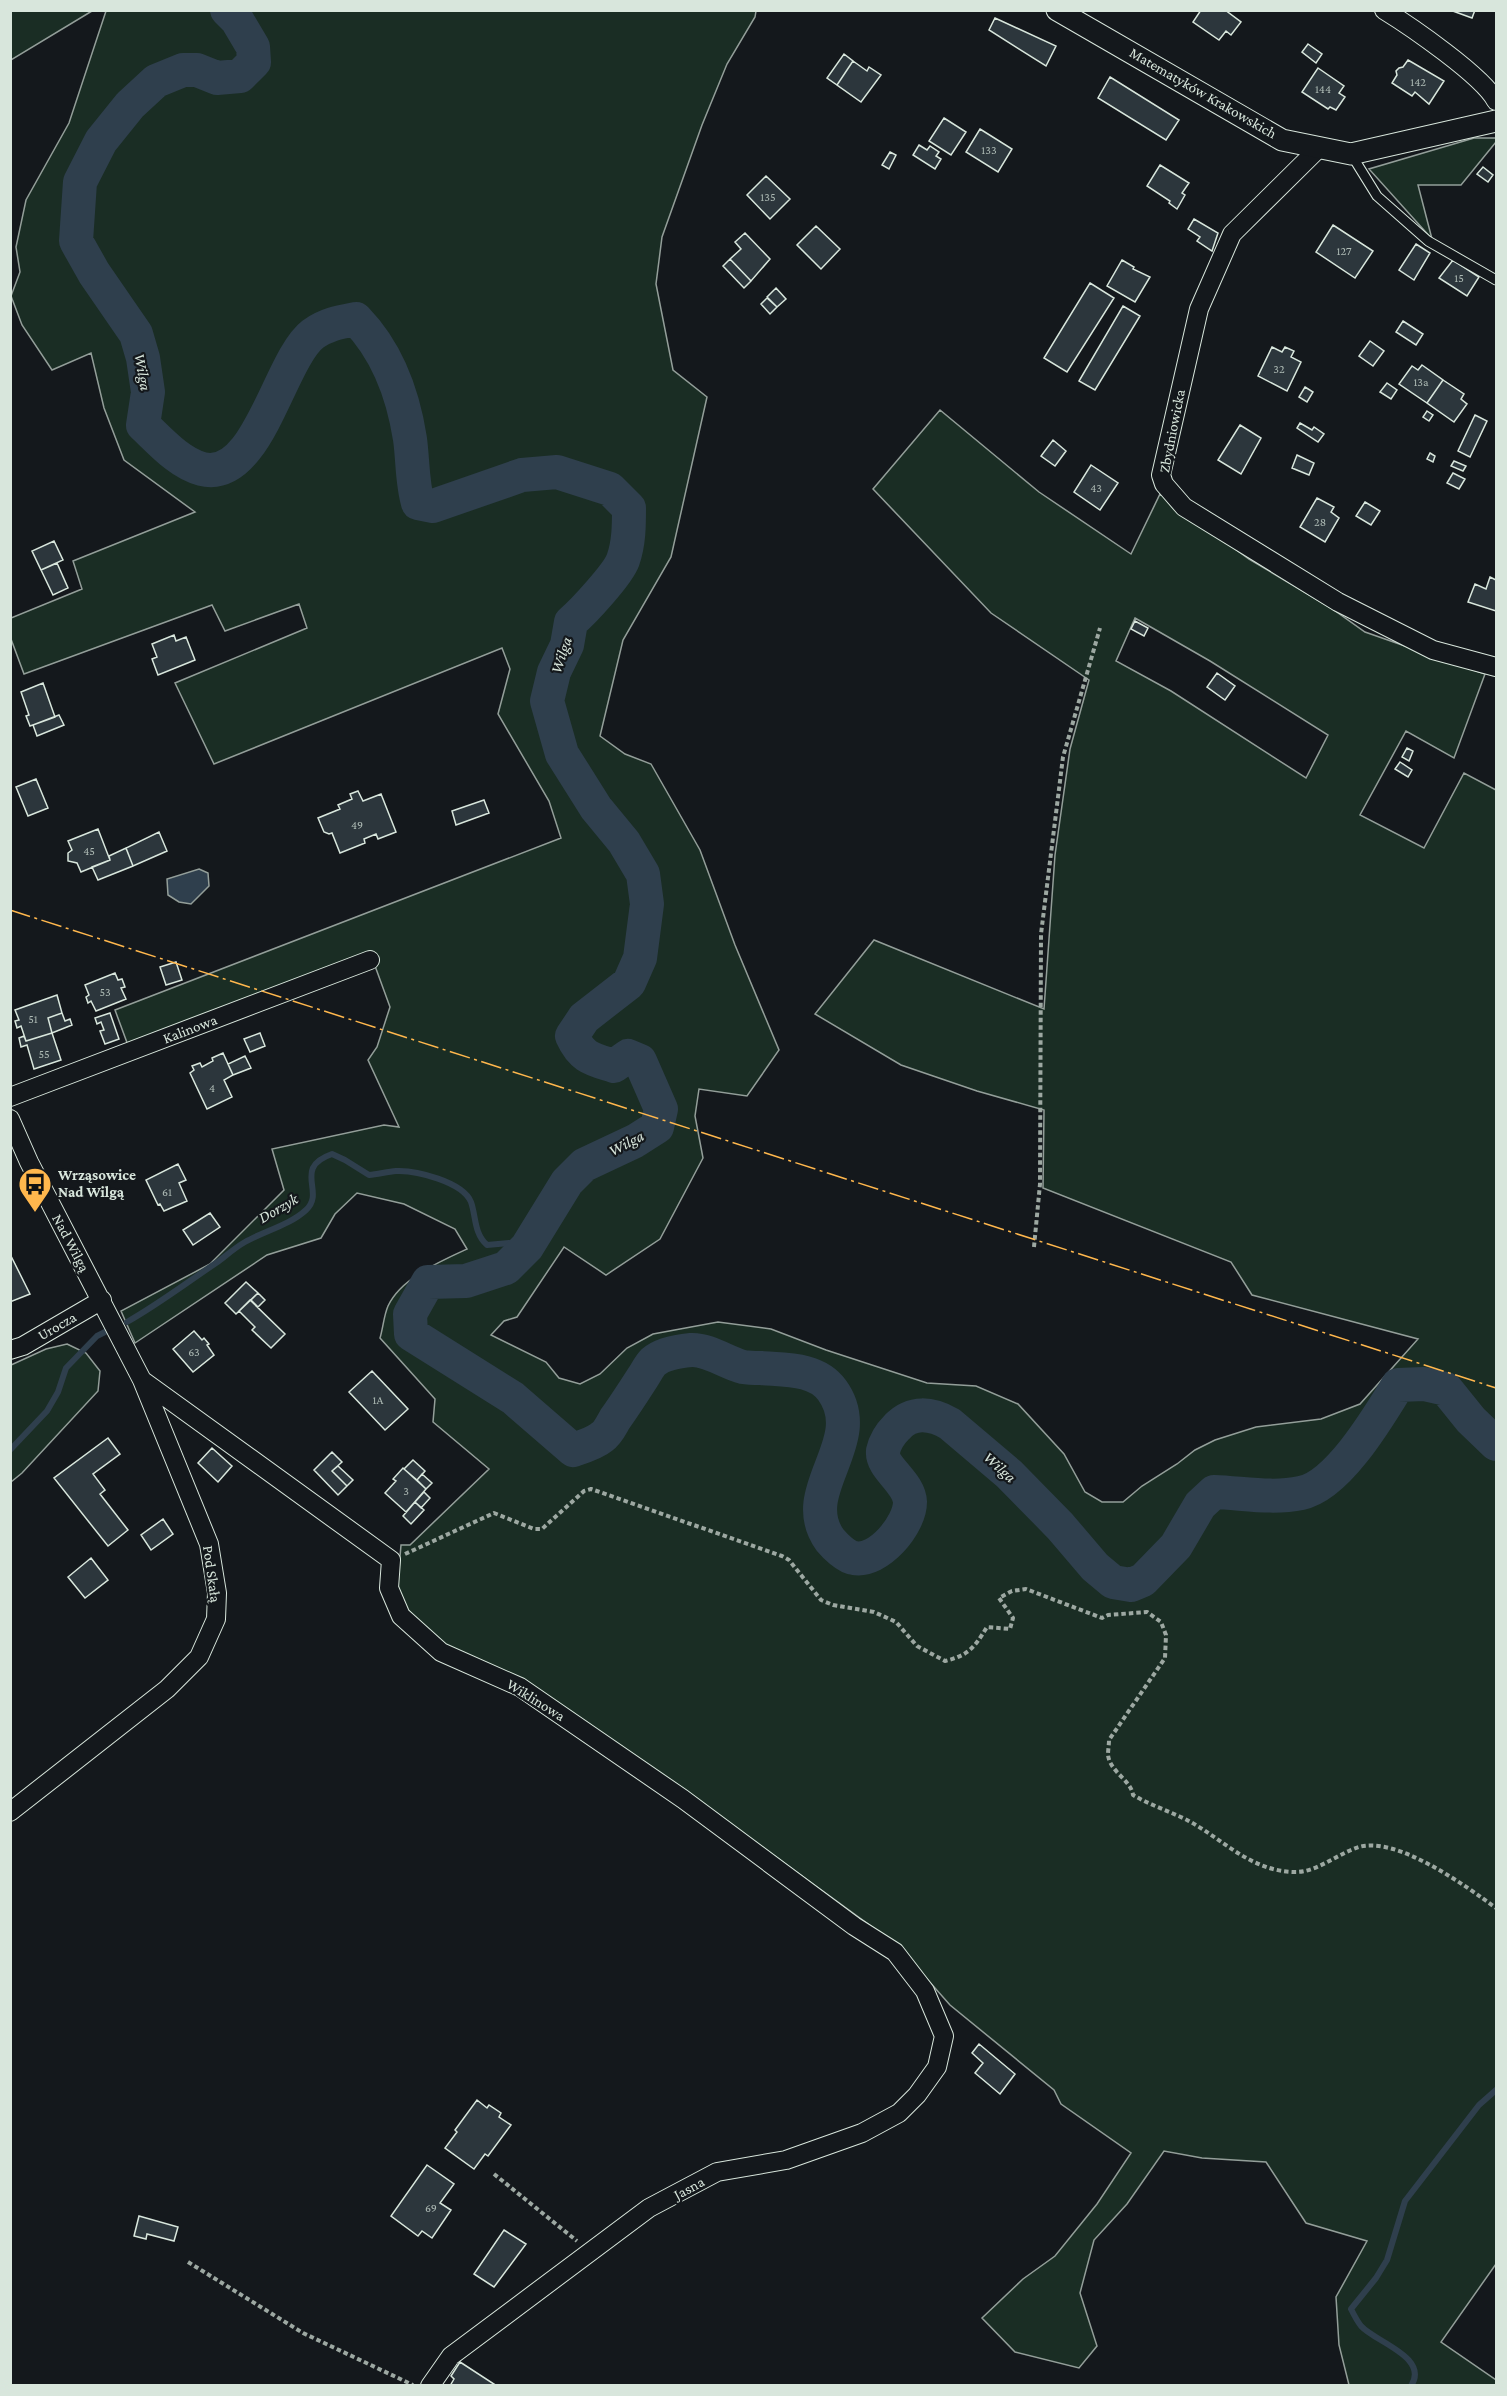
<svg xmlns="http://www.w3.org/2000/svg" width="1507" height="2396" viewBox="0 0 1507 2396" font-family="'Crimson Pro',serif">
  <rect width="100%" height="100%" fill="#14181c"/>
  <path fill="#1a2d24" stroke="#939e99" stroke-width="1.5" fill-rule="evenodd" d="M11,10H92V11L11,60Z
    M106,11H756L755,17L727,64L702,125L662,237L656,284L673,370L707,397L671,557L623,640L600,736L625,754L651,764L700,850L735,945L779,1050L747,1096L699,1089L695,1116L703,1158L660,1239L606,1275L564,1247L517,1317L504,1321L491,1335L546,1362L559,1378L580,1384L600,1374L627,1348L653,1334L718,1322L771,1329L826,1350L927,1383L976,1386L1018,1404L1064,1454L1085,1492L1102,1502H1123L1142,1486L1177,1464L1195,1450L1215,1440L1256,1427L1321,1419L1360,1404L1418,1339L1252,1295L1231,1262L1043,1188L1044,1110L977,1091L901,1065L815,1014L874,940L1044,1009L1055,855L1070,749L1089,680L991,613L873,489L940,410L1039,492L1131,554L1160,494L1249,559L1331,608L1365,632L1485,674L1454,758L1406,731L1360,815L1424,848L1464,773L1496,790V2264L1441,2342L1496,2380V2385H1349L1339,2345L1336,2297L1367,2241L1306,2223L1266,2162L1202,2158L1164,2151L1127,2204L1094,2240L1080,2293L1097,2346L1079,2368L1015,2352L982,2318L1023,2279L1055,2256L1097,2204L1131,2153L1061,2104L1054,2090L950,2005L897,1945L700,1802L442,1643L403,1605L395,1582L399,1569L401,1545H410L489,1469L433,1422L435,1399L380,1338C383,1328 384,1315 388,1306C401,1278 441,1261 467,1249L455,1229L404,1204L357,1193L335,1214L321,1238L267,1255L135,1343L121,1311L210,1264L284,1190L272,1149L384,1125L399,1127L368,1060L377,1047L390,1007L371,955L129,1048L115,1010L561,838L549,801L498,714L510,669L502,648L214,764L175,683L307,628L299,604L225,631L212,605L24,674L11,639V618L82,589L73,561L195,512L124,460L104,408L91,353L52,370L22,325L11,296L20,272L16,247L26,200L69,123ZM1135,618L1210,661L1328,735L1306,778L1171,691L1116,661Z
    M1474,138H1496V142L1461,185H1418L1432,239L1369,169Z
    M67,1344L86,1353L100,1371L98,1391L22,1473L11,1482V1365L46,1349Z"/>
  <path fill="#2f3f4d" stroke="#939e99" stroke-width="1.5" d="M199,869L208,873L209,886L191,904L179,902L168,895L167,879Z"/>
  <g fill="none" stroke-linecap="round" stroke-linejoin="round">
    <path stroke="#2f3f4d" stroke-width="6" d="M127,1322C159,1304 189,1281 219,1261C228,1254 236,1247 245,1242C264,1231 290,1225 306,1210C326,1192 292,1168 332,1154L345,1160L369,1175C378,1174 387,1172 396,1171C416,1170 463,1182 471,1202C476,1216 474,1234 487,1245L509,1243L527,1247
      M10,1450L47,1411L58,1392L66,1368L97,1336L105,1332
      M1411,2386C1430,2357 1375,2342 1361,2326C1357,2321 1354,2315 1351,2309L1376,2278L1387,2260L1405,2201L1479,2105L1496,2090"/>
    <path stroke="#2f3f4d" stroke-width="34" d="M227,10L237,20L253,47L254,62L240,76L217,78L197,70H183L156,81L130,105L101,141L80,182L76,241L94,273L136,334L143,358L148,392L143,425C160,441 179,463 202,469C258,483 279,360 313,334C327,324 340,322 356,319C388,352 403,394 410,439C413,461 412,483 418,503L433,506L522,475L557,472L610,489L629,508C629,525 629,543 623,560C618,574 583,612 571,622L567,645L554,672L547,701L562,754L596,808L624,842L643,874L647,904L640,958L629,983L584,1018L572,1036C582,1058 592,1059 614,1066L628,1056L640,1061L661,1109L657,1127L635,1141L584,1165L567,1182L527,1247L506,1268L466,1281L428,1282L410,1314L411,1334L513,1398L573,1450C582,1447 595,1443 602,1437C608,1433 612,1424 615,1419C625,1405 634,1391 643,1377C646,1373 649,1366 653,1362C662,1354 680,1351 691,1350C708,1349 727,1363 743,1367C749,1368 755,1368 761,1368C785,1370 816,1368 832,1390C870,1442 794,1490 830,1540C835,1546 846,1557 854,1558C878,1563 910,1525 910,1502C909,1482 881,1468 883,1451C885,1442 891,1433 897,1427C912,1411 931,1413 950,1424L1009,1474L1060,1526L1095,1567L1113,1582L1131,1585L1143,1580L1176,1546L1200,1505L1214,1492C1243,1493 1272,1499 1301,1493C1338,1486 1379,1416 1398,1385L1424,1384L1446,1389L1471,1420L1496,1444"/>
  </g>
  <path fill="#2c363c" stroke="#d8e6dc" stroke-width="1.5" d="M1201,10H1225L1241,22L1231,35L1226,31L1219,40L1193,22Z
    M1450,10H1475L1472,18Z
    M995,18L1056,46L1046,66L989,30Z
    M1308,44L1322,54L1316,63L1302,52Z
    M844,54L853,61L837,85L827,78Z
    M1408,60L1444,81L1429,104L1415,92L1412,96L1392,83L1397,75L1396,71L1399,68L1403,67Z
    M853,61L867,71L869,67L881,75L861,102L837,85Z
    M1318,68L1344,86L1339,93L1345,97L1336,110L1330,107L1328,109L1302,92Z
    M1110,77L1179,120L1166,140L1098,98Z
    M944,118L966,132L951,155L929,141Z
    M980,129L1012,149L998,172L966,152Z
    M919,145L927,150L930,146L939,152L936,156L941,159L935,169L913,155Z
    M890,152L896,155L889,169L882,165Z
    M1160,165L1189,183L1182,193L1185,195L1177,209L1169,203L1170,201L1147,186Z
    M1483,167L1493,175L1488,182L1477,174Z
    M766,176L790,199L770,219L747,195Z
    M1194,219L1218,233L1212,251L1197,241L1200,237L1188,229Z
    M1333,225L1373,251L1355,278L1316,252Z
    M816,226L840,249L821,269L797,245Z
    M745,233L770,259L751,281L730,259L741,249L735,242Z
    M1416,244L1430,253L1414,280L1399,270Z
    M730,259L751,281L744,288L723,266Z
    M1122,260L1134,267L1133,269L1150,277L1135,302L1107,286Z
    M1453,260L1479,277L1467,296L1439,278Z
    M1090,283L1114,298L1067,372L1044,358Z
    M776,288L786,299L777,307L767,297Z
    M767,298L777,307L770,314L761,304Z
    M1123,306L1140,316L1095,390L1079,381Z
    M1403,321L1423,334L1416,345L1396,332Z
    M1370,341L1384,351L1373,366L1359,356Z
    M1272,347L1282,352L1285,347L1294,351L1291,357L1301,362L1287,391L1258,376Z
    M1422,365L1443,380L1427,403L1399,384L1412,366L1418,370Z
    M1443,380L1464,394L1461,399L1467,404L1454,422L1427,403Z
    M1387,383L1397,390L1391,399L1380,392Z
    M1305,387L1313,392L1307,402L1299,397Z
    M1427,411L1433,415L1429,421L1423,417Z
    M1475,415L1487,421L1470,457L1458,451Z
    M1300,423L1312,430L1314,427L1324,434L1318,442L1297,428Z
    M1240,425L1261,438L1241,474L1218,460Z
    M1053,440L1066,451L1055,466L1041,456Z
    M1430,453L1435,456L1433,462L1427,459Z
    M1297,455L1314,463L1309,475L1292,468Z
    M1454,461L1466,466L1463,471L1451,466Z
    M1091,465L1118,483L1100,510L1074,492Z
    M1453,473L1465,479L1459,489L1447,483Z
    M1317,498L1334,507L1331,512L1339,518L1325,542L1300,527Z
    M1365,502L1380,511L1371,525L1356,516Z
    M54,541L63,560L41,570L32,551Z
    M57,563L68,588L53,595L41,570Z
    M1490,577L1496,580V611L1468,602L1475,584L1486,589Z
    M1135,621L1148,628L1144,636L1131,629Z
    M174,635L176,641L186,637L195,660L158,675L152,659L157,657L152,644Z
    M1217,673L1235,686L1225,700L1207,687Z
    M43,683L55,717L30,726L26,716L29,715L21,692Z
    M59,715L64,725L37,736L33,725Z
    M1407,748L1413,751L1409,761L1402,757Z
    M1400,762L1412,770L1408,777L1395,769Z
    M36,779L48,808L28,816L16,787Z
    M358,791L363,801L381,794L396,832L378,839L376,834L364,839L365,843L340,853L332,833L329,834L324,832L318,818L340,809L338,805L352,799L350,794Z
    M484,800L489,813L456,825L452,811Z
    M98,829L110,860L81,872L77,863L68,861V853L72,850L68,841Z
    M159,832L167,851L133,866L126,848Z
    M126,848L133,866L98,880L92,867L110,860L109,856Z
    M176,962L182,980L166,985L160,967Z
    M115,973L118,980L122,979L125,987L121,988L126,999L96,1011L91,1001L88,1003L86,997L89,995L85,985Z
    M57,995L62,1013L48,1018L52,1033L26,1041L21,1026L17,1028L15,1021L19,1020L15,1010Z
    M62,1013L65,1021L70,1019L72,1025L52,1033L48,1018Z
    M110,1013L119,1039L105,1044L100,1031L104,1030L101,1022L97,1024L95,1018Z
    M52,1033L61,1060L34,1069L27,1045L21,1047L19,1038L24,1036L26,1041Z
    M260,1033L265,1046L250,1052L244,1039Z
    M223,1053L233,1075L224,1080L232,1097L207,1109L190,1073L194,1070L192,1066L200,1063L202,1067L213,1061L212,1058Z
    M245,1056L251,1068L233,1075L228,1064Z
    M178,1164L186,1180L179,1183L187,1201L164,1211L160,1204L158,1205L146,1180Z
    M210,1213L220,1227L193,1245L183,1230Z
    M10,1254L30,1294L10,1302Z
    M246,1282L258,1293L236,1314L225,1303Z
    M258,1293L265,1300L258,1307L251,1300Z
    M250,1300L285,1334L271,1348L252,1330L255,1327L239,1311Z
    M194,1331L202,1340L204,1338L209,1344L207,1345L214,1355L193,1372L173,1349Z
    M372,1371L408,1409L385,1430L349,1392Z
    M108,1438L120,1454L93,1474L105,1490L100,1494L128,1530L108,1546L54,1478Z
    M212,1448L232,1466L218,1482L198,1463Z
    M332,1452L342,1462L332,1471L347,1486L338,1495L314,1470Z
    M413,1460L425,1471L417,1480L404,1469Z
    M338,1466L353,1480L347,1486L332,1471Z
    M403,1468L426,1489L406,1512L385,1493L396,1481L393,1479Z
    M422,1474L432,1483L426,1489L417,1480Z
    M424,1492L430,1498L421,1508L415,1502Z
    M415,1502L424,1510L411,1524L403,1516Z
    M163,1519L173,1534L151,1550L141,1535Z
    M91,1558L108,1580L85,1598L68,1577Z
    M979,2044L1015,2074L1000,2094L975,2073L983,2063L972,2053Z
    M477,2100L487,2108L489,2105L501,2113L499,2117L511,2125L488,2156L485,2154L474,2169L445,2148L457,2132L455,2130Z
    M427,2165L454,2184L440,2203L451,2210L432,2238L422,2231L418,2236L391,2216Z
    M139,2216L178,2227L174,2241L147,2234L146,2239L134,2236Z
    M504,2230L526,2244L494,2287L474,2274Z
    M460,2362L497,2386H450L454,2379L451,2376Z"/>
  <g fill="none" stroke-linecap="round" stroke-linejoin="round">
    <defs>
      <path id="service" d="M1351,154L1377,196L1428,241L1496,280"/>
      <path id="minor" d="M1384,10C1410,26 1483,76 1496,101
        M1319,148L1232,234L1199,309L1161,475L1164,484L1184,507L1338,602L1433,650L1496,667
        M10,1097L370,960
        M10,1119L29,1162L142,1380L209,1544L217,1593L216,1619L199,1657L167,1689L10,1812
        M10,1350L23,1346L102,1300
        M142,1380L391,1560L389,1588L401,1616L441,1652L520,1687L683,1799L854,1926L895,1952L925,1991L944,2036L937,2067L917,2095L899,2113L862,2133L786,2160L717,2172L649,2208L451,2356L430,2386"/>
      <path id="tertiary" d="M1057,10L1282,140L1351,154L1496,121"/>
    </defs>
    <use href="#service" stroke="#d8e6dc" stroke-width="11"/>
    <use href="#minor" stroke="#d8e6dc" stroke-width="20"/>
    <use href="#tertiary" stroke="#d8e6dc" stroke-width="23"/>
    <path stroke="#9da8a2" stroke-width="4" stroke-dasharray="4.5 3" stroke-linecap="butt" d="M1034,1247L1040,1184L1041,934L1063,757L1100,628
      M405,1554L494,1513L534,1529H542L584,1491L591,1489L782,1556L789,1560L821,1600L833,1605L874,1612L896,1622L917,1646L945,1661C969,1655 974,1648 987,1627L1010,1629L1013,1618L999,1598L1012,1591L1026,1589L1102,1618L1108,1615L1147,1612L1161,1622L1166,1635L1165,1658L1109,1740C1109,1745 1108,1750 1108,1755C1110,1772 1131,1780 1133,1795C1150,1805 1169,1811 1187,1820C1223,1839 1251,1872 1296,1872C1317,1872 1339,1853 1359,1847C1397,1836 1466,1886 1496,1908
      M494,2174L577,2241
      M188,2262L303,2333L413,2385"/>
    <use href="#service" stroke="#14181c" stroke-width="9"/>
    <use href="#minor" stroke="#14181c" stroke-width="18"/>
    <use href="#tertiary" stroke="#14181c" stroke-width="21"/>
    <path stroke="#ffb74d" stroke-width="1.5" stroke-dasharray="21 4.5 3 4.5" stroke-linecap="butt" d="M10,910L1496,1388"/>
  </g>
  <defs>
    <symbol id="bus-pin" viewBox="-11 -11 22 30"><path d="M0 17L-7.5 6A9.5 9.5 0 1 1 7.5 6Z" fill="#ffb74d" stroke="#14181c"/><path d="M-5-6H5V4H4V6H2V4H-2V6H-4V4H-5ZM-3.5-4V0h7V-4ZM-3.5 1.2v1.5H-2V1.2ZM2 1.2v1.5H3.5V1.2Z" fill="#111"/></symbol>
  </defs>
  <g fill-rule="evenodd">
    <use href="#bus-pin" x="16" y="1165" width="38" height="52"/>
  </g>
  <g text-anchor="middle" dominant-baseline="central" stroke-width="4.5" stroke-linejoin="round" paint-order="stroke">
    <g font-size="12" fill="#adbab4">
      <text x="1418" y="82">142</text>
      <text x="1323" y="89">144</text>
      <text x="989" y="150">133</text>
      <text x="768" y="197">135</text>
      <text x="1344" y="251">127</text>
      <text x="1459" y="278">15</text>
      <text x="1279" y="369">32</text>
      <text x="1421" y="382">13a</text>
      <text x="1096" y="488">43</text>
      <text x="1320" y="522">28</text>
      <text x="357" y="825">49</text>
      <text x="89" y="851">45</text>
      <text x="105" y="992">53</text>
      <text x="33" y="1019">51</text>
      <text x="44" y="1054">55</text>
      <text x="212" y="1088">4</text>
      <text x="167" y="1192">61</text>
      <text x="194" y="1352">63</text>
      <text x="378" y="1400">1A</text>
      <text x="406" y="1491">3</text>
      <text x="431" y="2208">69</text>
    </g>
    <g font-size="15" fill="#d8e6dc" stroke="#14181c">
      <text transform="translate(1203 93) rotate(30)">Matematyków Krakowskich</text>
      <text transform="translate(1172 431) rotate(-79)">Zbydniowicka</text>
      <text transform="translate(190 1029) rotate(-21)">Kalinowa</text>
      <text transform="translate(71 1243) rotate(62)">Nad Wilgą</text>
      <text transform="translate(57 1326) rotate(-30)">Urocza</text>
      <text transform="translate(212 1574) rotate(82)">Pod Skałą</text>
      <text transform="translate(536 1700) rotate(32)">Wiklinowa</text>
      <text transform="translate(689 2188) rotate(-28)">Jasna</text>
    </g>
    <g font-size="15" font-weight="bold" fill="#d8e6dc" stroke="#14181c" text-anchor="start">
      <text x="58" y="1175">Wrząsowice<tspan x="58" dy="17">Nad Wilgą</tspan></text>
    </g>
    <g font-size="16" font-style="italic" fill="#d8e6dc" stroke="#14181c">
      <text transform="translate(143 372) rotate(80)">Wilga</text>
      <text transform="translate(561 655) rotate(-71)">Wilga</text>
      <text transform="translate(626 1143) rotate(-28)">Wilga</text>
      <text transform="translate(278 1208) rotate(-30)">Dorzyk</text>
      <text transform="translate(1000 1467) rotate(42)">Wilga</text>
    </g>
  </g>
  <rect width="1507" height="2396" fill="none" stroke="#d8e6dc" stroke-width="24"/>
</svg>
